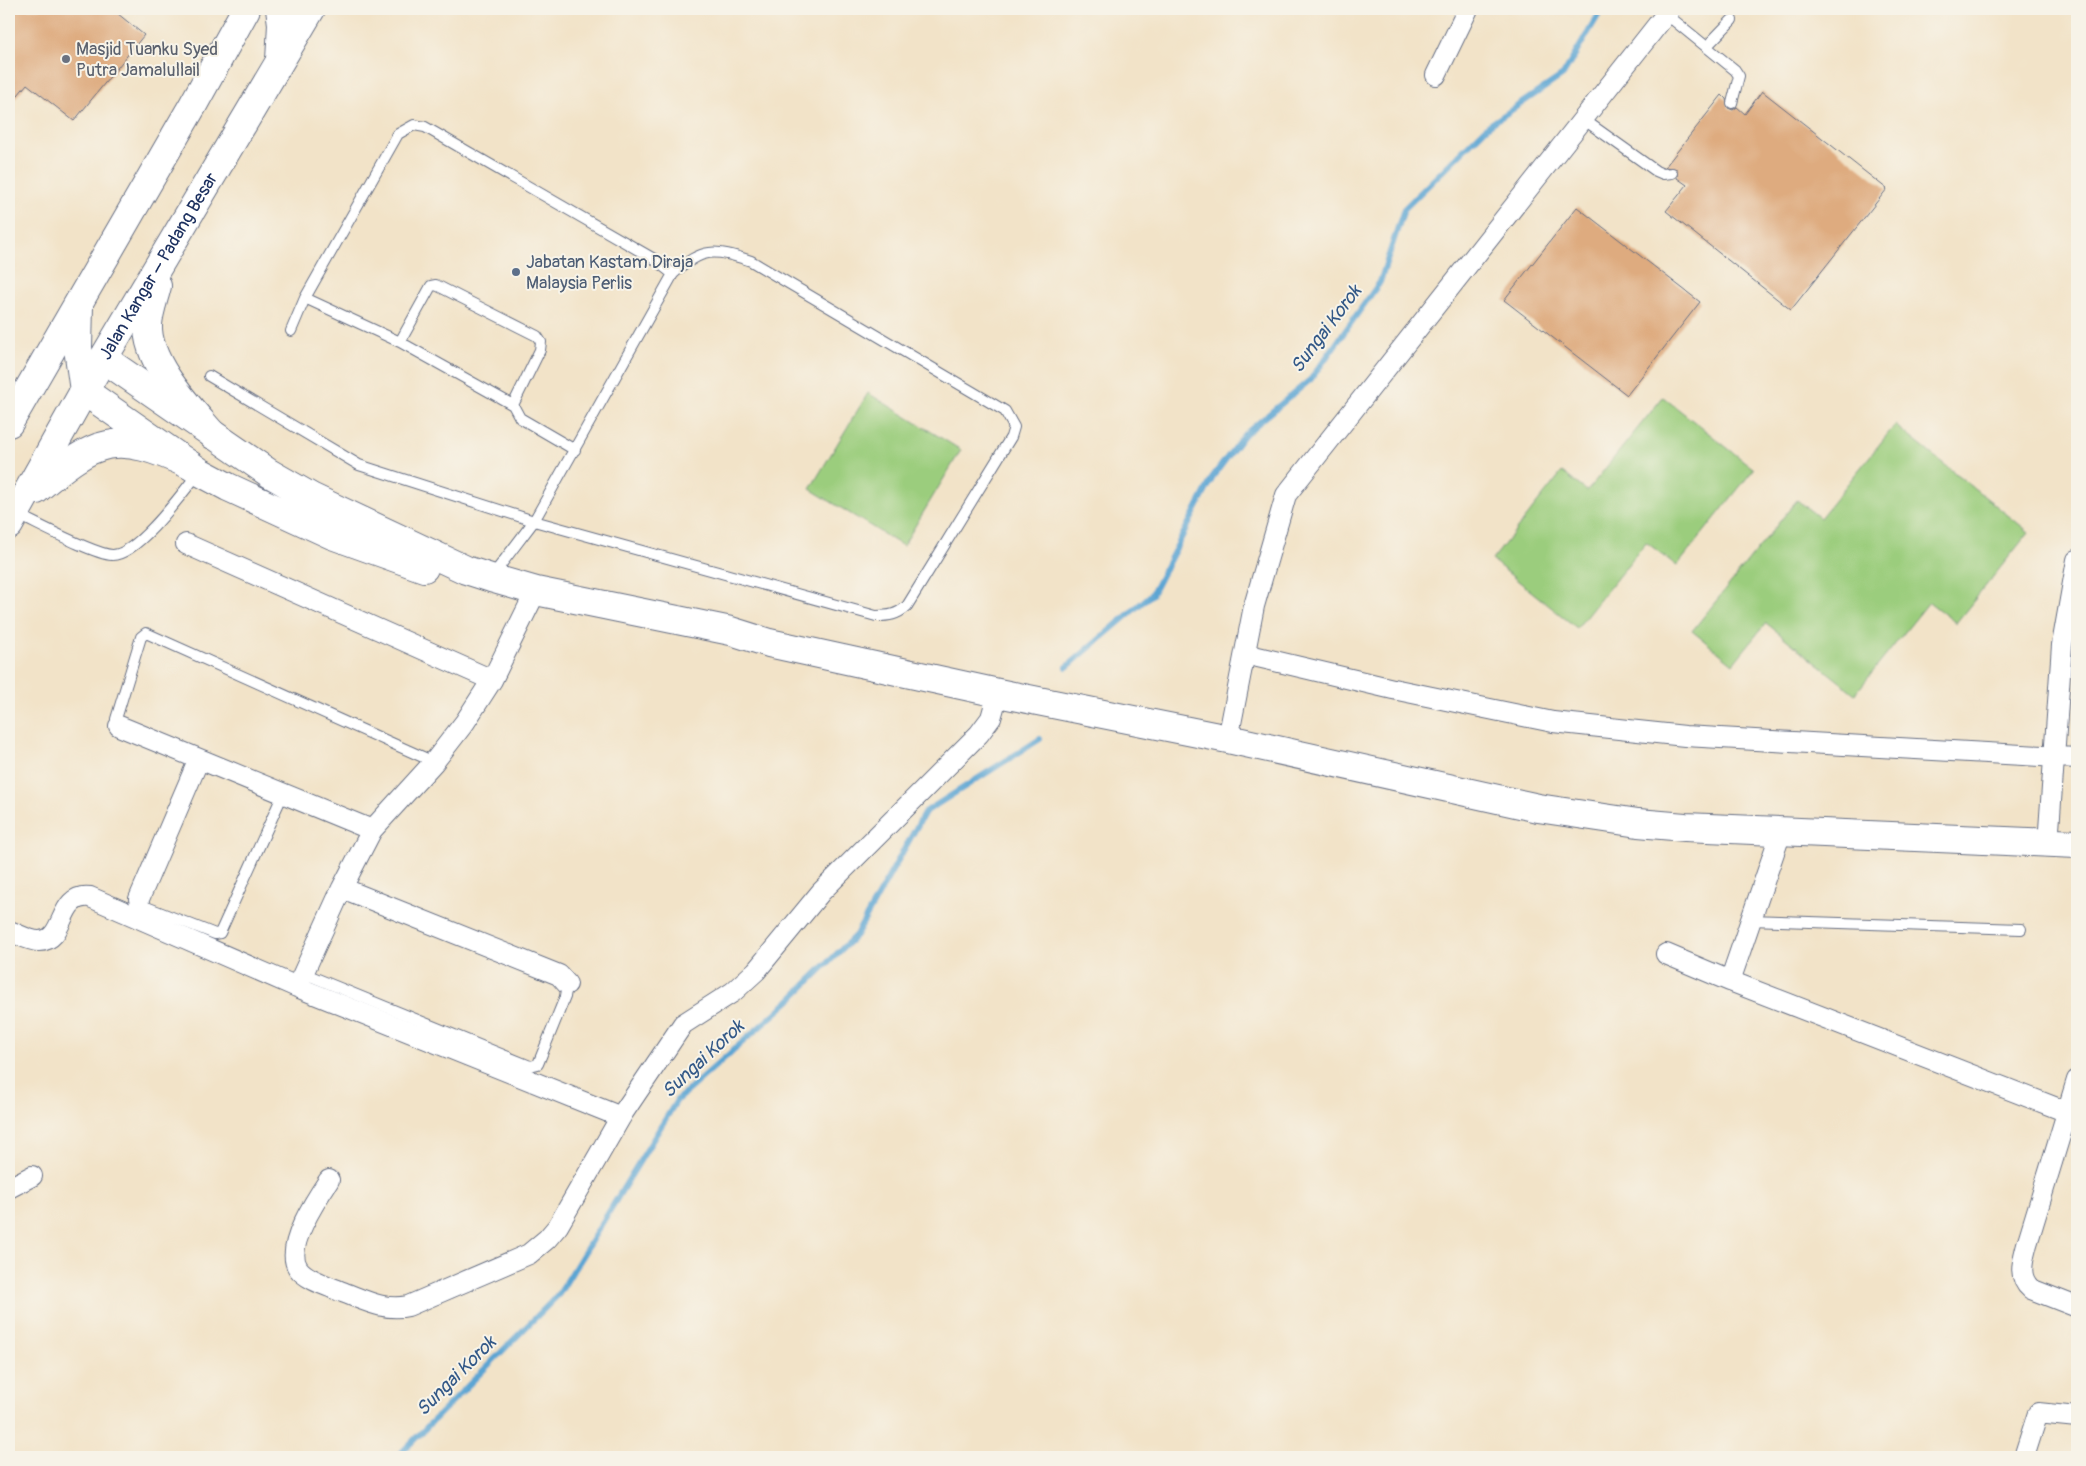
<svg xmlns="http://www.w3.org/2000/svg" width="2086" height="1466" viewBox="0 0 2086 1466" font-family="Pangolin,sans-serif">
  <rect width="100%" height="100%" fill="#f7f3e8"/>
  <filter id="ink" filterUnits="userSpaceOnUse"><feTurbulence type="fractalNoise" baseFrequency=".02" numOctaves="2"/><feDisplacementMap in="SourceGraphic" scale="10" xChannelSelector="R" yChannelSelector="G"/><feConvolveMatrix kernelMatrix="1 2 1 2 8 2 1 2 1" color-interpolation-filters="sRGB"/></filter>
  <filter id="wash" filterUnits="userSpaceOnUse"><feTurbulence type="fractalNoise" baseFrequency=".0096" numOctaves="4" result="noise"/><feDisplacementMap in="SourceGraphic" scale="20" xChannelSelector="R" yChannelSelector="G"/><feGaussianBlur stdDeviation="1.12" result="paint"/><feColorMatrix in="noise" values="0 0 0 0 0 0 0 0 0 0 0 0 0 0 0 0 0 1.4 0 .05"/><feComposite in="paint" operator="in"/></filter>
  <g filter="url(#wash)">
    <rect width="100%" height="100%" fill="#f2e3c8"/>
    <path fill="#9bcd7d" stroke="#5b7e6e" d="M868,393L961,450L903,546L810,489Z
      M1663,397L1754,469L1677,566L1646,542L1577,628L1492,560L1562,472L1587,491Z
      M1895,425L2029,532L1956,623L1929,602L1855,694L1766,623L1733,664L1692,631L1797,500L1820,518Z"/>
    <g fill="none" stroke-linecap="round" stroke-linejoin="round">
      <path stroke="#5ca5d3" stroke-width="6" d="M1067,667L1152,594L1214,475L1244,435L1311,379L1380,282L1404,209L1488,126L1563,75L1602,9
        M397,1457L559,1294L677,1100L788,1002L856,935L925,812L1040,739"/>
    </g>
    <g id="blocks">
      <path fill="#deab7f" d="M9,9H112L144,35L74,121L27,84L9,106Z
        M1762,91L1887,189L1791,310L1666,211L1687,185L1677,178V169L1665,167L1722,95L1726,99L1728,108L1733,110L1737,107L1745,114Z
        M1577,207L1700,302L1627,395L1504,300Z"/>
    </g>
  </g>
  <g filter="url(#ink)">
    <use href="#blocks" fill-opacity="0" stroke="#666e83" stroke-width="1"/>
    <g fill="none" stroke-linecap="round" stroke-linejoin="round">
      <defs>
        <path id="lane" d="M1666,14L1735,70L1739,76L1732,103
          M1707,46L1732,20
          M1583,119L1656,171L1663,174L1672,173
          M305,298L400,342L513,405L520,418L575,450
          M291,331L305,298L398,134L414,125L425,127L654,259L673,274L534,521L493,575
          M400,342L431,286L436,285L537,336L541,342L540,350L513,405
          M209,376L359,465L534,521L876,616C889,616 897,615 907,606L1011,437L1014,427L1005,411L751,261C714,249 703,247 673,274
          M16,514C36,523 93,554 112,555C137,556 184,491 199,472
          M119,726L116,719L141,637L146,633L434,762
          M139,899L144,906L215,934L220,933L283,794
          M1751,920L2021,929
          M303,973L530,1066L538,1064L565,997L567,984"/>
        <path id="street" d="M1436,75L1468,9
          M186,544L492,680
          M1245,654L1393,689L1553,722L1685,736L2077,758
          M119,726L372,830
          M1228,739L1254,606L1286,495L1670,9
          M2048,844L2062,645L2077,560
          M342,888L559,975L567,984
          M139,899L199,759
          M9,931C18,934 29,941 39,941C67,941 57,893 90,897L297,987L621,1117
          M1666,954L1730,981L2067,1112
          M1730,981L1781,832
          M297,987L342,888L372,830L434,762L465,722L492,680L536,591
          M2077,1080L2027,1244C2023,1260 2017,1277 2031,1289L2077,1307
          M329,1180C317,1198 284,1247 298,1268C307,1281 332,1287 345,1293C366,1301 386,1311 408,1306L529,1254L547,1239L558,1226L623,1113L683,1024L733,992L756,971L821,892L979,734L991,718L998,693
          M9,1188L32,1176
          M2024,1457L2038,1413L2077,1417"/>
        <path id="secondary" d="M104,359L269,473L311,497L466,570L491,578L536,591L731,631L769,643L998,693L1228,739L1538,808L1638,823L1685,827L2077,844
          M84,391L200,472L228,487L332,535L424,568"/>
        <g id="highway">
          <path d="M280,60L282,24L280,9"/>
          <path d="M157,286C154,298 149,312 148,324C146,363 189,407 213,435"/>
          <path d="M79,305L78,348L84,391"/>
          <path d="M9,423L193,105L246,9"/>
          <path d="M36,490C97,438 115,430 190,465"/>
          <path id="s1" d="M9,525L84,391L311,9"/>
        </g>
      </defs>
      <use href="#lane" stroke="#666e83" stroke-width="12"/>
      <use href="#street" stroke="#666e83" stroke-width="22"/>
      <use href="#secondary" stroke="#666e83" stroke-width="30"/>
      <use href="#highway" stroke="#666e83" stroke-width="30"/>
      <use href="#lane" stroke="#fff" stroke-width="10"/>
      <use href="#street" stroke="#fff" stroke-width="20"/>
      <use href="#secondary" stroke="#fff" stroke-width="28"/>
      <use href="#highway" stroke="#fff" stroke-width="28"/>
    </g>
  </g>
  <circle fill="#6b7280" stroke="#f7f3e8" stroke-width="2" cx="66" cy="59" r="5"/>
  <circle fill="#5c6f8a" stroke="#f7f3e8" stroke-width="2" cx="516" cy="272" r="5"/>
  <g text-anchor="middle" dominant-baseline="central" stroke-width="4" stroke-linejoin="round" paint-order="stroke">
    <g font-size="18" fill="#5b616d" stroke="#f7f3e8" text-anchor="start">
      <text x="76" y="49">Masjid Tuanku Syed<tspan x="76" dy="21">Putra Jamalullail</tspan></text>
    </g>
    <g font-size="18" fill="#4e5e75" stroke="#f7f3e8" text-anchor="start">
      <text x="526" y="262">Jabatan Kastam Diraja<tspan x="526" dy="21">Malaysia Perlis</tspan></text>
    </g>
    <g font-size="18" fill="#1b2f5e" stroke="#f7f3e8">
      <text stroke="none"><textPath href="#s1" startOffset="299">Jalan Kangar – Padang Besar</textPath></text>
    </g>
    <g font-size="19" font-style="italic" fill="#325887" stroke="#f7f3e8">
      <text transform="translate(1326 329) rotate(-53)">Sungai Korok</text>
      <text transform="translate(703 1059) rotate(-43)">Sungai Korok</text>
      <text transform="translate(456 1376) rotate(-45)">Sungai Korok</text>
    </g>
  </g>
  <rect width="2086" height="1466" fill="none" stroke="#f7f3e8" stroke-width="30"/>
</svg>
